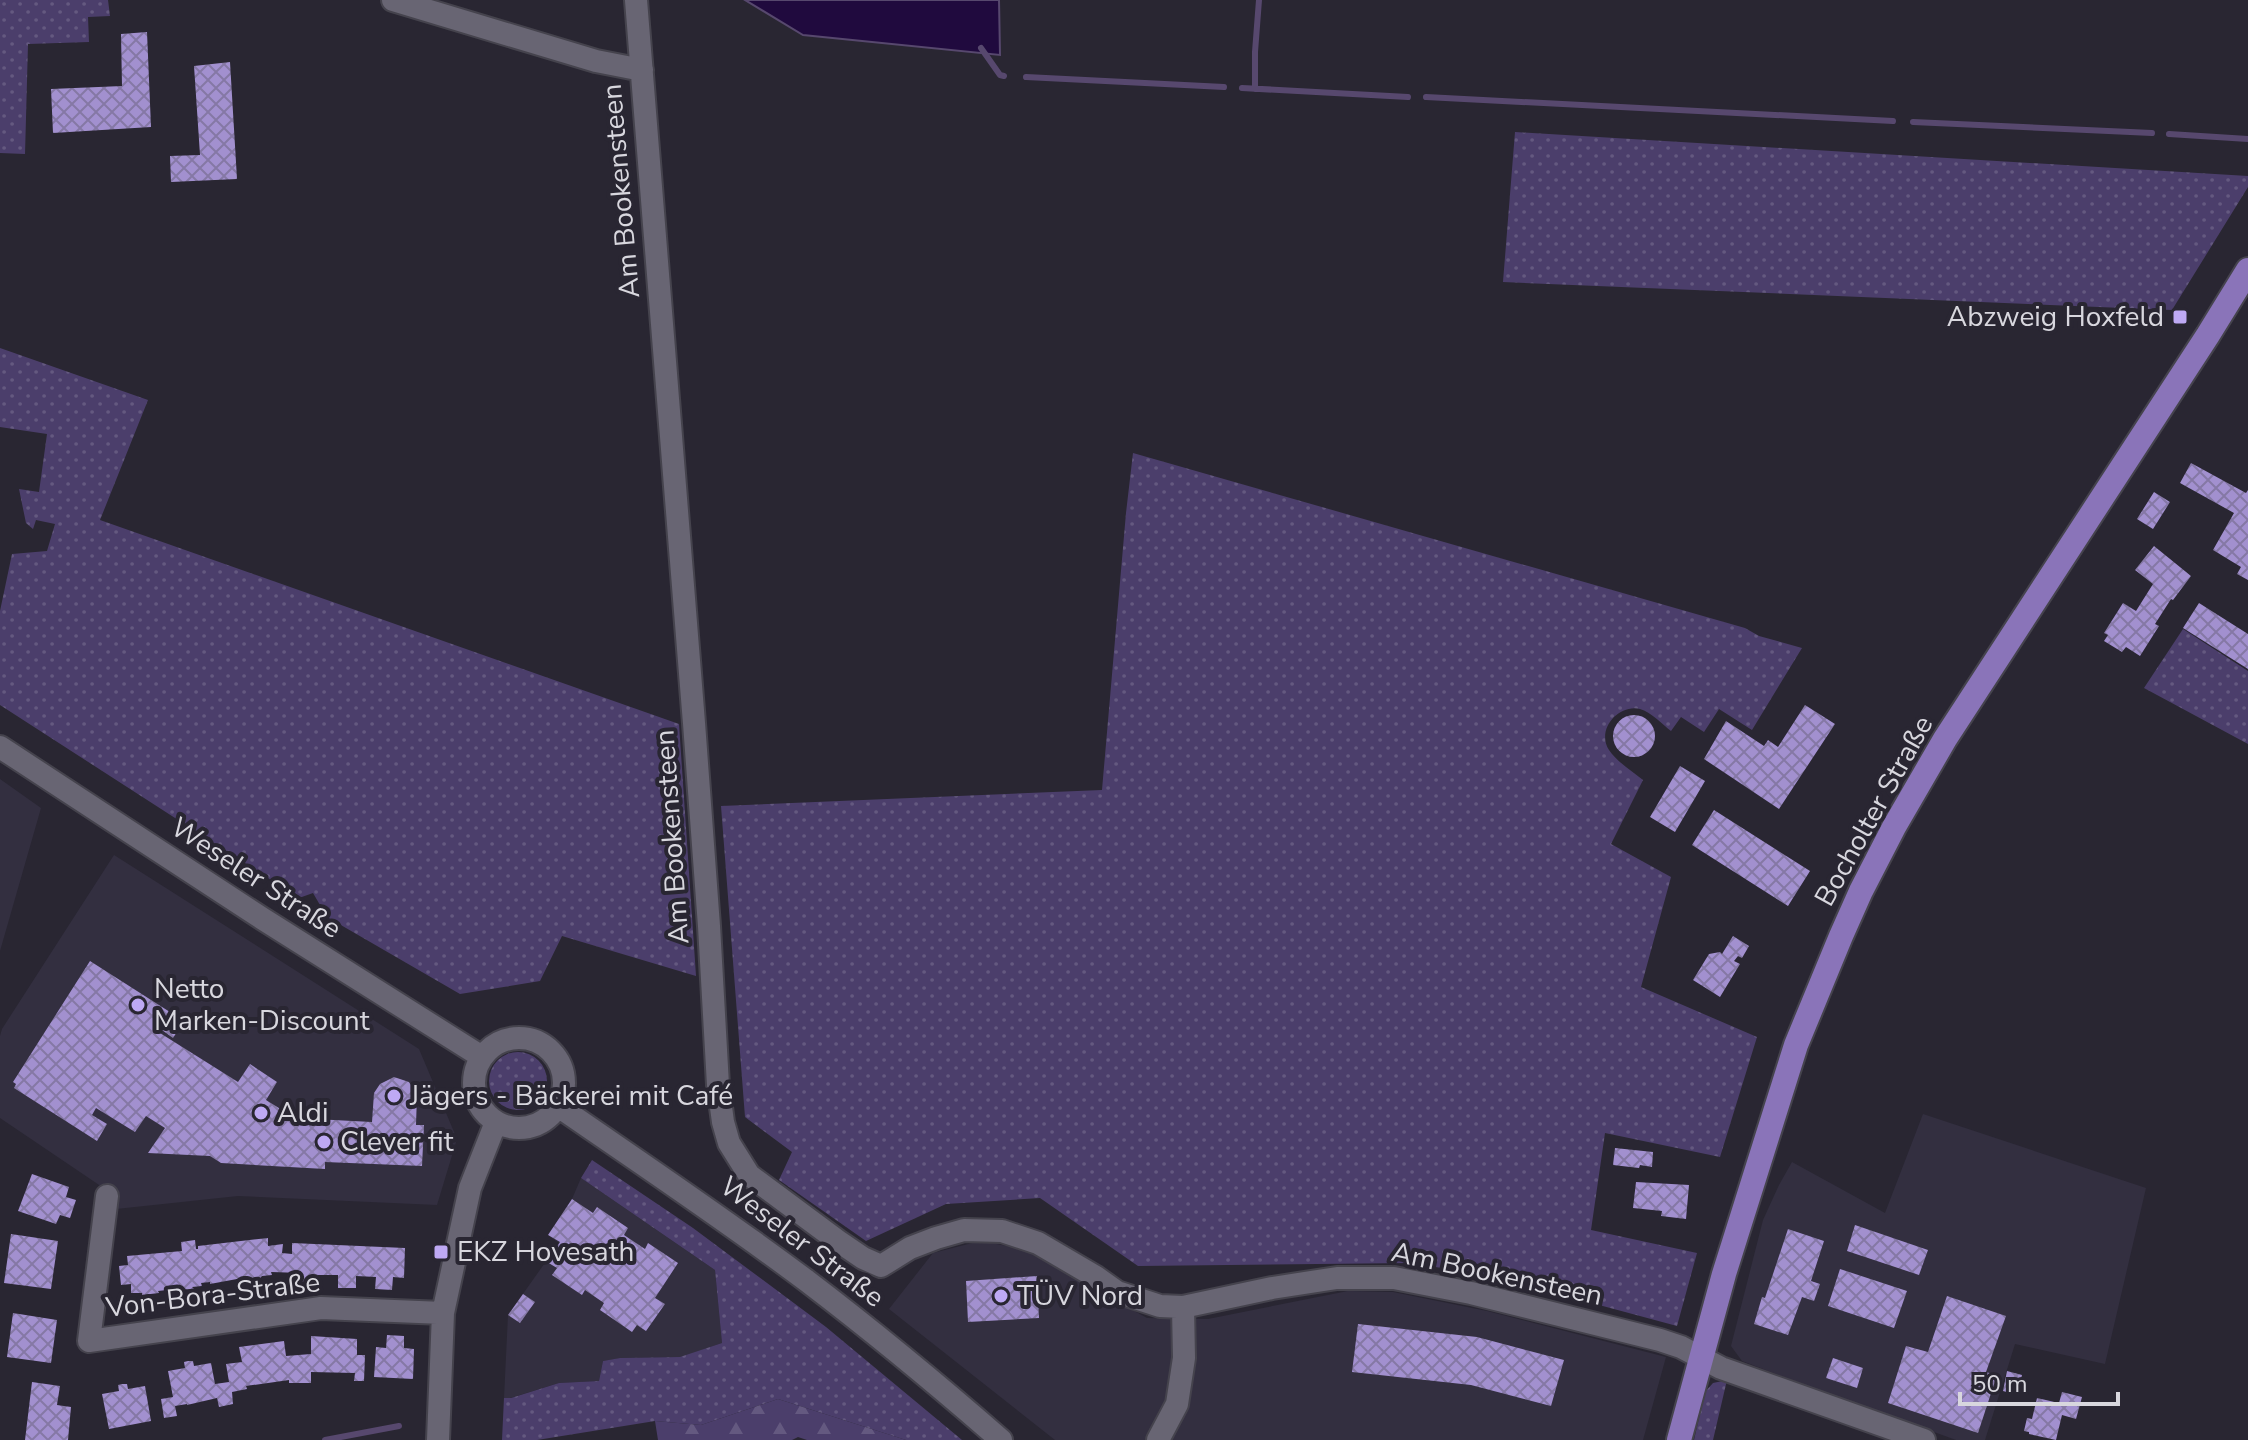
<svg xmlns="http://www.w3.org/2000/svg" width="2248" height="1440" viewBox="0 0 2248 1440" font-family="'Nunito Sans',sans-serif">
  <defs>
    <pattern id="grass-dots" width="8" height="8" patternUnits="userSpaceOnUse" patternTransform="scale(2)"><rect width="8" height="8" fill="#4b3e6b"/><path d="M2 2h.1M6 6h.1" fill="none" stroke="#645980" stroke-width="1.8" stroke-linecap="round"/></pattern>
    <pattern id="forest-firs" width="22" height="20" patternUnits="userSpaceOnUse" patternTransform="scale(2)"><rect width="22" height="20" fill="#4b3e6b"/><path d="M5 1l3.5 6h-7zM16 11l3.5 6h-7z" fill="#645980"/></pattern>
    <pattern id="building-cross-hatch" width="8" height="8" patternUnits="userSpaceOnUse" patternTransform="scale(2)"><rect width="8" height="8" fill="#a290cf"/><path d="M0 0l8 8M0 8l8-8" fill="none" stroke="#8578a5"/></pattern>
  </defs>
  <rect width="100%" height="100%" fill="#292632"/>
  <path fill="#332f40" d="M0,779L41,808L0,951Z
    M114,855L419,1049L457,1139L437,1205L238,1196L116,1209L111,1193L0,1118V1036L2,1029Z
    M1923,1114L2146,1188L2105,1364L2015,1344L1985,1440H1956L1789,1379L1742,1361L1731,1346L1763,1220L1779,1185L1792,1162L1885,1213Z
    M581,1178L715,1270L722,1343L682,1357L621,1358L603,1361L599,1381L559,1383L510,1398H504L508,1315L559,1243L548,1235L572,1199Z
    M980,1241L1023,1249L1147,1318L1208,1319L1348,1291L1393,1292L1487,1311L1666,1357L1643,1440H1055L889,1309L933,1253Z"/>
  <path fill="url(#grass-dots)" d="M0,0H108L110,16L88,17L89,42L28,44L25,154L0,153Z
    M1515,132L2248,176V187L2172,310L1503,282Z
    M0,348L148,400L100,520L679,724L696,976L562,936L540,981L460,994L327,917L313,893L299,898L0,705V611L12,554L47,551L55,524L36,520L33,529L26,523L19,489L39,492L47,434L0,427Z
    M1133,453L1745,628L1759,636L1802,648L1752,730L1719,709L1704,732L1681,717L1671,731C1662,724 1651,712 1640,709C1618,704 1596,730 1609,750C1617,762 1632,771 1643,780L1611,844L1671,877L1641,987L1757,1037L1720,1157L1605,1133L1591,1230L1697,1253L1677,1326L1491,1276L1411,1263L1138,1266L1040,1198L946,1204L866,1241L779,1180L792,1152L745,1117L721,806L1102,790L1126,513Z
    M2183,629L2248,671V744L2144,688Z
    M489 1081a29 29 0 1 1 58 0a29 29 0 1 1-58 0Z
    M592,1160L693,1228L826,1327L962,1440H906L778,1399L701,1425L655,1421L537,1440H502L504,1398H511L559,1383L599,1381L603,1361L620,1358L680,1357L722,1343L715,1270L581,1178Z
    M1727,1380L1713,1440H1694L1705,1392L1713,1383Z"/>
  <path fill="url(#forest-firs)" d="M778,1399L906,1440H807L798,1437L792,1440H658L655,1421L701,1425Z"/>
  <path fill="#200a3e" stroke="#57486e" stroke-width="2" d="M745,0H999L1000,55L803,35Z"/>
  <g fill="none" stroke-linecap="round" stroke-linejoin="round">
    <path stroke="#57486e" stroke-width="6" d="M981,48L1000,75L1004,76
      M1026,77L1224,87
      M1242,88L1408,97
      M1255,89V52L1259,0
      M1426,97L1893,121
      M1913,122L2152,133
      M2169,134L2248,139
      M325,1440L399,1426"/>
  </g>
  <path fill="url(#building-cross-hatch)" d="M147,32L151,127L53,133L51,89L122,86L121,34Z
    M230,62L237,179L171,182L170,156L200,155L194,66Z
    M2191,463L2246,493L2248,490V580L2237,574L2241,567L2213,550L2234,513L2180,483Z
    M2154,492L2170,502L2153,529L2137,519Z
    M2154,546L2191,576L2173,600L2171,599L2155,624L2159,626L2140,656L2126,647L2122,652L2104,641L2108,635L2104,633L2123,603L2136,611L2153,584L2135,570Z
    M2199,603L2248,634V669L2183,628Z
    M1805,705L1835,724L1779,809L1704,759L1726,721L1764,746L1768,740L1778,747Z
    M1613 736a21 21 0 1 1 42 0a21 21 0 1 1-42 0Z
    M1680,766L1705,781L1675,832L1650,817Z
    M1714,810L1810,871L1788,906L1692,845Z
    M1733,936L1749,946L1742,958L1738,956L1734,961L1740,964L1720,997L1693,980L1709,954L1720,952L1722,954Z
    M90,961L184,1021L173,1038L162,1030L160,1033L238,1082L250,1064L277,1082L266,1100L295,1118L372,1122L374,1093L380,1084L394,1077L409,1082L417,1095L416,1125H424L422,1166L325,1162V1169L221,1163L210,1156L148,1153L165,1128L146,1116L135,1132L96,1108L92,1115L107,1124L97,1141L14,1088L16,1084L13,1082Z
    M1615,1148L1653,1152L1652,1167L1640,1165L1639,1168L1613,1165Z
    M32,1174L69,1187L66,1197L76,1200L70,1218L60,1215L56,1224L18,1211Z
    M1636,1182L1689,1185L1686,1219L1661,1216L1662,1211L1633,1208Z
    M572,1199L593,1213L597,1207L628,1228L624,1235L645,1249L648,1243L678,1263L655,1298L665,1304L646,1331L637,1325L632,1332L600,1310L604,1303L585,1290L582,1295L552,1275L557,1268L547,1262L560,1242L548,1235Z
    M1855,1225L1928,1250L1919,1275L1847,1251Z
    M1788,1229L1824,1241L1811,1281L1820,1284L1814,1301L1802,1297L1788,1335L1754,1324L1762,1297L1765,1298Z
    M11,1234L58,1241L51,1289L4,1283Z
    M268,1238V1246L283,1244L282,1253L292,1254V1243L405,1248L404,1278L393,1277L392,1290L375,1289L376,1277L356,1276V1288H338V1275H318V1286L301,1285L302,1273L271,1272L272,1275L262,1276L259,1279H237L210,1284V1282L201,1283L202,1286L192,1287L194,1289L167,1290L158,1291L159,1293L142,1295V1293H131V1284L121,1285L119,1266L128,1265L127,1256L182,1251L181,1242L195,1240L196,1249H198V1246Z
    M1840,1269L1907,1291L1894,1328L1828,1306Z
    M1037,1276L1039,1318L968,1322L966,1281Z
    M523,1294L535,1302L520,1323L508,1315Z
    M1947,1296L2006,1316L1986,1372L1997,1375L1978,1433L1888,1403L1906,1346L1928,1352Z
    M13,1313L57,1320L51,1363L7,1357Z
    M1358,1324L1477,1337L1564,1360L1551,1406L1471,1385L1352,1372Z
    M387,1335L404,1336V1348L414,1349L413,1379L374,1377L376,1347L386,1348Z
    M311,1336L357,1339V1355H365L364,1381H354L355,1373L311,1372V1383H289V1380L246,1386L247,1389L232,1392L233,1404L219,1407L217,1398L187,1405V1404L175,1406L177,1416L164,1418L161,1399L173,1397L168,1371L185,1368L184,1362L188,1361H193L194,1366L211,1363L215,1384L229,1382L226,1364L242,1362L239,1347L284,1341L286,1356L311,1354Z
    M1833,1358L1863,1368L1857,1388L1826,1378Z
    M2007,1371L2022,1375L2017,1395L2003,1391Z
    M32,1382L60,1386L57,1405L71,1407L68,1440H25Z
    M122,1384H127L128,1389L145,1386L151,1421L109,1429L102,1394L119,1391L118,1385Z
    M2062,1392L2082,1397L2076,1419L2062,1415L2056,1440L2029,1434V1432L2024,1431L2027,1418L2032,1419L2037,1398L2059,1403Z"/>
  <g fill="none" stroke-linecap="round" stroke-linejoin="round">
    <defs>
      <path id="minor" d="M393,0L596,61L642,70
        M636,0L694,723L709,926L718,1085L723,1122L729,1143L749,1175L838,1241L863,1258L881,1266L910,1248L936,1238L964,1230L1002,1231L1038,1243L1096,1277L1117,1292L1160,1306L1183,1307L1272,1288L1337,1278H1394L1471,1293L1660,1340L1681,1347L1721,1368L1924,1440
        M0,747L263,919L482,1057
        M474 1083a45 45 0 1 1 90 0a45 45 0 1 1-90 0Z
        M558,1106C642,1164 726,1220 807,1281C874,1332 938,1385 1001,1440
        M107,1196L89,1341L321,1308L443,1313
        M438,1440L443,1313L470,1188L496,1122
        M1158,1440L1177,1404L1184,1358L1183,1307"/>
      <path id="major" d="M1679,1440L1724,1274L1796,1045L1841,936L1861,891L1894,827L1945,739L2208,335L2248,270"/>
    </defs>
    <use href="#minor" stroke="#45434d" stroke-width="26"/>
    <use href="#major" stroke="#45434d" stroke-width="28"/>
    <use href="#minor" stroke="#686573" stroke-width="22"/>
    <use href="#major" stroke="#8a74b9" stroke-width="24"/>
  </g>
  <g fill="#bea9f4" stroke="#292632" stroke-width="3">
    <rect x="2172" y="309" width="16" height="16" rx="4"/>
    <circle cx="138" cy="1005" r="8"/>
    <circle cx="394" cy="1096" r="8"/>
    <circle cx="261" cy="1113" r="8"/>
    <circle cx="324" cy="1142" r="8"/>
    <rect x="433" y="1244" width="16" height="16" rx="4"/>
    <circle cx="1001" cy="1296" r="8"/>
  </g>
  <g text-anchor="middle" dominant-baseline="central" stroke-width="8" stroke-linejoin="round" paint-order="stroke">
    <g font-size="28" fill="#d8d7de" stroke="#292632">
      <text transform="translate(621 191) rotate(-95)">Am Bookensteen</text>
      <text transform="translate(1874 811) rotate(-61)">Bocholter Straße</text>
      <text transform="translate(672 837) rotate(-94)">Am Bookensteen</text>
      <text transform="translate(256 878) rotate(33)">Weseler Straße</text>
      <text transform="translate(802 1242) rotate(37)">Weseler Straße</text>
      <text transform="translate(1497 1274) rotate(12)">Am Bookensteen</text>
      <text transform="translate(213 1295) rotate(-7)">Von-Bora-Straße</text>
    </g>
    <g font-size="28" fill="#d8d7de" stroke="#292632" text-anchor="start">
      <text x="2164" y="317" text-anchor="end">Abzweig Hoxfeld</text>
      <text x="154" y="989">Netto<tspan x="154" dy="32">Marken-Discount</tspan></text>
      <text x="410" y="1096">Jägers - Bäckerei mit Café</text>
      <text x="277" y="1113">Aldi</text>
      <text x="340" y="1142">Clever fit</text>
      <text x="457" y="1252">EKZ Hovesath</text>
      <text x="1017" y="1296">TÜV Nord</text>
    </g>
  </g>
  <path d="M1960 1392v12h158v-12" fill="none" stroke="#d8d7de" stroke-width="4"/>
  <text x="1972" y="1392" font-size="24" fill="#d8d7de" stroke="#292632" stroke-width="6" paint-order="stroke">50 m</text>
</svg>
